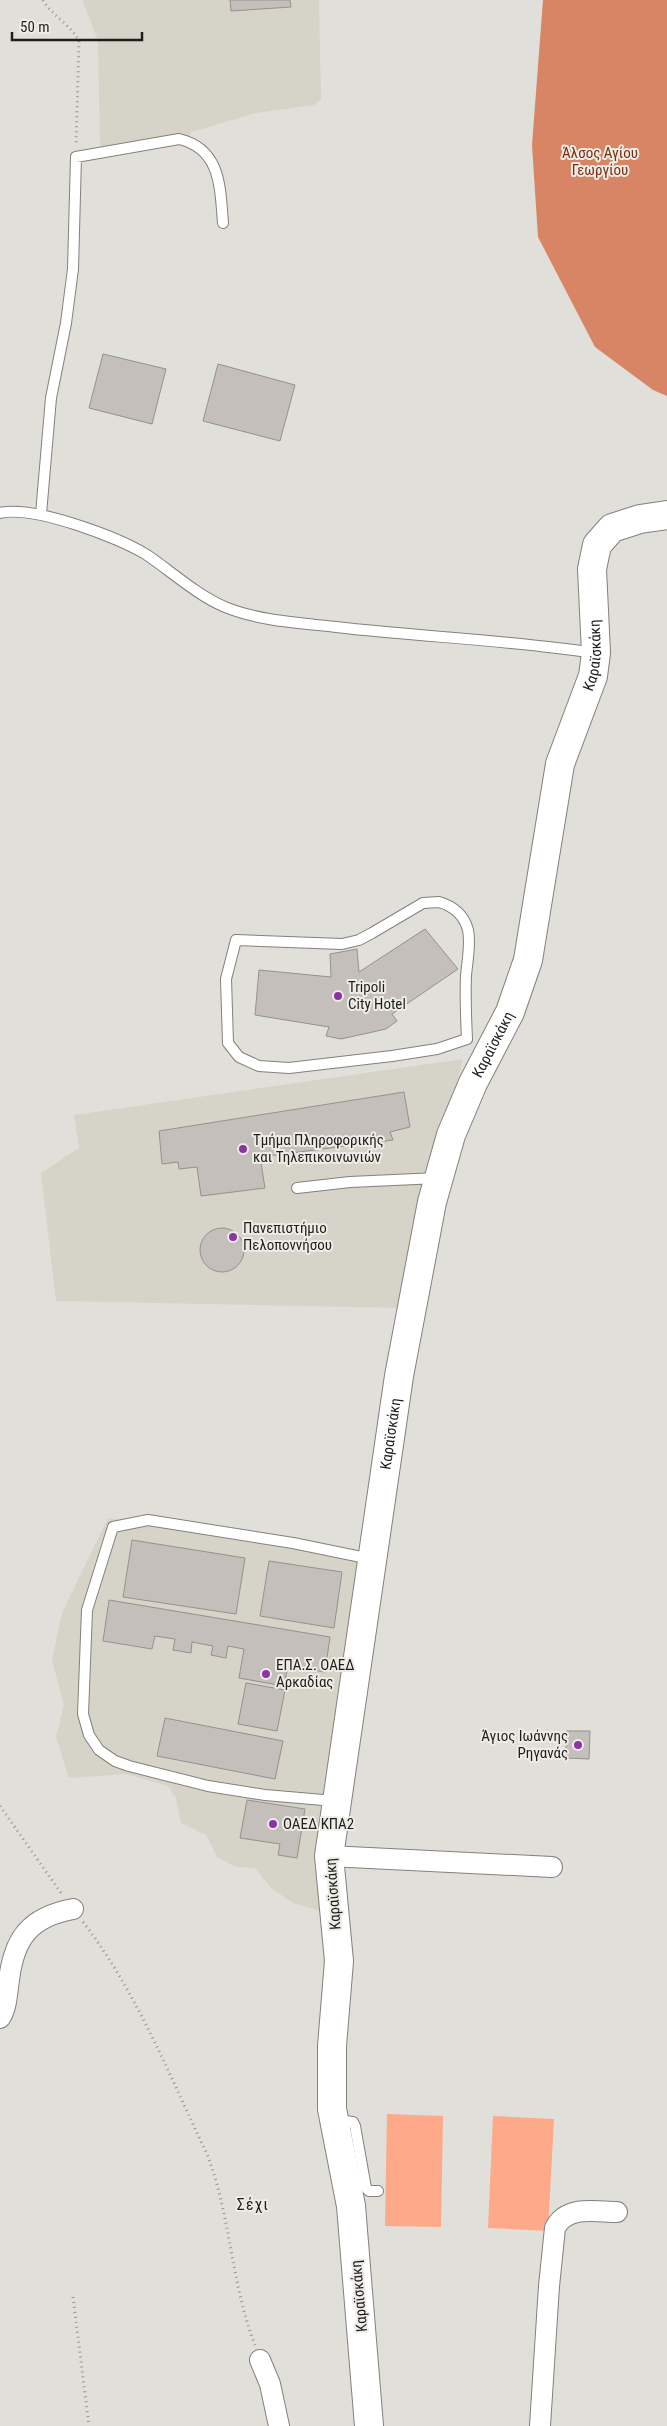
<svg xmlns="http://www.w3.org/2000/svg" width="667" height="2426" viewBox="0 0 667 2426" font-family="'Roboto Condensed',sans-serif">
  <rect width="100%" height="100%" fill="#e0dfd9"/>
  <path fill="#d6d4c8" d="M82,0H319L321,100L314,105L256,113L191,132L189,137L100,151L98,40Z
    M463,1059L400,1308L56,1301L41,1173L79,1148L74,1115Z
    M108,1518L360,1554L321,1911L293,1903L271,1888L255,1868L236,1867L217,1857L206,1835L181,1823L176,1798L168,1786L126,1774L69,1778L56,1737L64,1705L52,1660L62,1613Z"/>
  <path fill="#fea989" d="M387,2114L443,2116L441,2227L385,2226Z
    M493,2116L554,2119L548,2231L488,2228Z"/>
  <path fill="#d88565" d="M543,0H667V396L653,390L595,347L538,237L532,145Z"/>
  <path fill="#c4bfbb" stroke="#95918c" d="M230,0H290L291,7L231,11Z
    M103,354L166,369L152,424L89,408Z
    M218,364L295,385L280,441L203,421Z
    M425,929L458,969L392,1014L397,1021L386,1029L341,1039L326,1036L329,1027L255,1015L259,970L331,977L330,954L357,949L359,972Z
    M404,1092L410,1127L390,1132L393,1140L260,1157L265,1188L201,1196L197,1167L179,1169L178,1162L162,1164L159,1131Z
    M200 1250a22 22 0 1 1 44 0a22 22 0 1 1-44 0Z
    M132,1540L245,1558L236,1614L123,1597Z
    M269,1561L342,1572L334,1628L260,1616Z
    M109,1600L330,1637L325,1672L288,1666L284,1686L239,1678L244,1649L228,1646L226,1658L211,1655L213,1646L192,1642L191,1653L173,1650L175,1639L155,1636L152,1649L103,1641Z
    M246,1683L285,1690L277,1731L238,1724Z
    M165,1718L283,1741L275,1779L157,1756Z
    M566,1731H590L589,1759L566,1758Z
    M247,1800L305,1809L297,1858L278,1855L280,1844L240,1838Z"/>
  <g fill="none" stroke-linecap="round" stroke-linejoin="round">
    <defs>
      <path id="lane" d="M0,513C33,505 118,537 147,555C172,572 197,595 225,607C259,621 300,623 336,627C423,637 510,640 595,653
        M41,514L51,398L66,323L73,269L76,157L179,139C221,149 220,187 223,223
        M439,902C453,906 464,915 468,930C471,945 467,962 466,976C465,997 466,1018 467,1039L437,1049L392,1056L289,1068L259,1066L239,1057L228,1043L226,979L236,940L342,944L359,940L372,933L423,903Z
        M297,1188L350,1182L438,1178
        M335,1801L265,1795L208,1786L129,1766L115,1761L99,1750L89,1735L83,1714L87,1610L113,1527L148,1520L293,1543L371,1559
        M335,2120L353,2122L355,2126L366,2188L369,2191H378"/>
      <path id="street" d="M329,1856L552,1867
        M0,2018C7,2008 7,1992 9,1980C14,1938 30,1917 73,1909
        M260,2360L270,2384L279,2426
        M540,2426L549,2286L555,2228C567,2205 595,2212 617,2212"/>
      <g id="secondary">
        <path id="s1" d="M369,2426L351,2206L332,2109V2046L339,1961L329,1856L399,1376L432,1202L451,1135L473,1083L510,1012L528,960L560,764L593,676L596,653L592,569L597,545L612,528L640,519L667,515"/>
      </g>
    </defs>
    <use href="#lane" stroke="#83817c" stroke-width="12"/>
    <use href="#street" stroke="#83817c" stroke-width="22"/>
    <use href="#secondary" stroke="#83817c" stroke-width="30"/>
    <path stroke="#969591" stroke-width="3" stroke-dasharray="1 4" stroke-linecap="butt" d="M43,0C52,16 70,24 79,41L76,145
      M0,1806L61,1893
      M83,1922C137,1992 169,2075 207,2154C231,2216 231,2284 255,2345
      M73,2297L89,2426"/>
    <use href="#lane" stroke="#fff" stroke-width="10"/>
    <use href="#street" stroke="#fff" stroke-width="20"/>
    <use href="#secondary" stroke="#fff" stroke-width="28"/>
  </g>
  <g fill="#8936a4" stroke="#eeece7" stroke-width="2">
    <circle cx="338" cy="996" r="5"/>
    <circle cx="243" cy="1149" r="5"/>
    <circle cx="233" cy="1237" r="5"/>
    <circle cx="266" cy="1674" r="5"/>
    <circle cx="578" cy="1745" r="5"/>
    <circle cx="273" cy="1824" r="5"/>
  </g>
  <g text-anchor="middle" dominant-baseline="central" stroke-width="4" stroke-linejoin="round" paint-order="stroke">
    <g font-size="15" fill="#7a2e0c" stroke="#eeece7">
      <text x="600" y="153">Άλσος Αγίου<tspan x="600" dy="17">Γεωργίου</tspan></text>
    </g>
    <g font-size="15" fill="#1f1e1c" stroke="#eeece7">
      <text stroke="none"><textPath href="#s1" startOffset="1810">Καραϊσκάκη</textPath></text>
      <text stroke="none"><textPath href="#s1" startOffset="1405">Καραϊσκάκη</textPath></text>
      <text stroke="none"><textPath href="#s1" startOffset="1000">Καραϊσκάκη</textPath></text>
      <text transform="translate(333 1894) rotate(-94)">Καραϊσκάκη</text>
      <text transform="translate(359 2296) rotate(-95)">Καραϊσκάκη</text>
    </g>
    <g font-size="15" fill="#1f1e1c" stroke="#eeece7" text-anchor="start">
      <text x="348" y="987">Tripoli<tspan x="348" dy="17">City Hotel</tspan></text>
      <text x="253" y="1140">Τμήμα Πληροφορικής<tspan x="253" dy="17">και Τηλεπικοινωνιών</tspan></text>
      <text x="243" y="1228">Πανεπιστήμιο<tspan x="243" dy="17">Πελοποννήσου</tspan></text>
      <text x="276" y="1665">ΕΠΑ.Σ. ΟΑΕΔ<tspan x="276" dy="17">Αρκαδίας</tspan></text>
      <text x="568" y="1736" text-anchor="end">Άγιος Ιωάννης<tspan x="568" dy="17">Ρηγανάς</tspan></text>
      <text x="283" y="1824">ΟΑΕΔ ΚΠΑ2</text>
    </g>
    <g font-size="16" letter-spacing="1" fill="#1f1e1c" stroke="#eeece7">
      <text x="253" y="2204">Σέχι</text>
    </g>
  </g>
  <path d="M12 32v8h130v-8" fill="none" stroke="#1f1e1c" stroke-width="2.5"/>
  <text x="20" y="32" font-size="15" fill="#1f1e1c" stroke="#eeece7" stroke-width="4" paint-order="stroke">50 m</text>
</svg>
